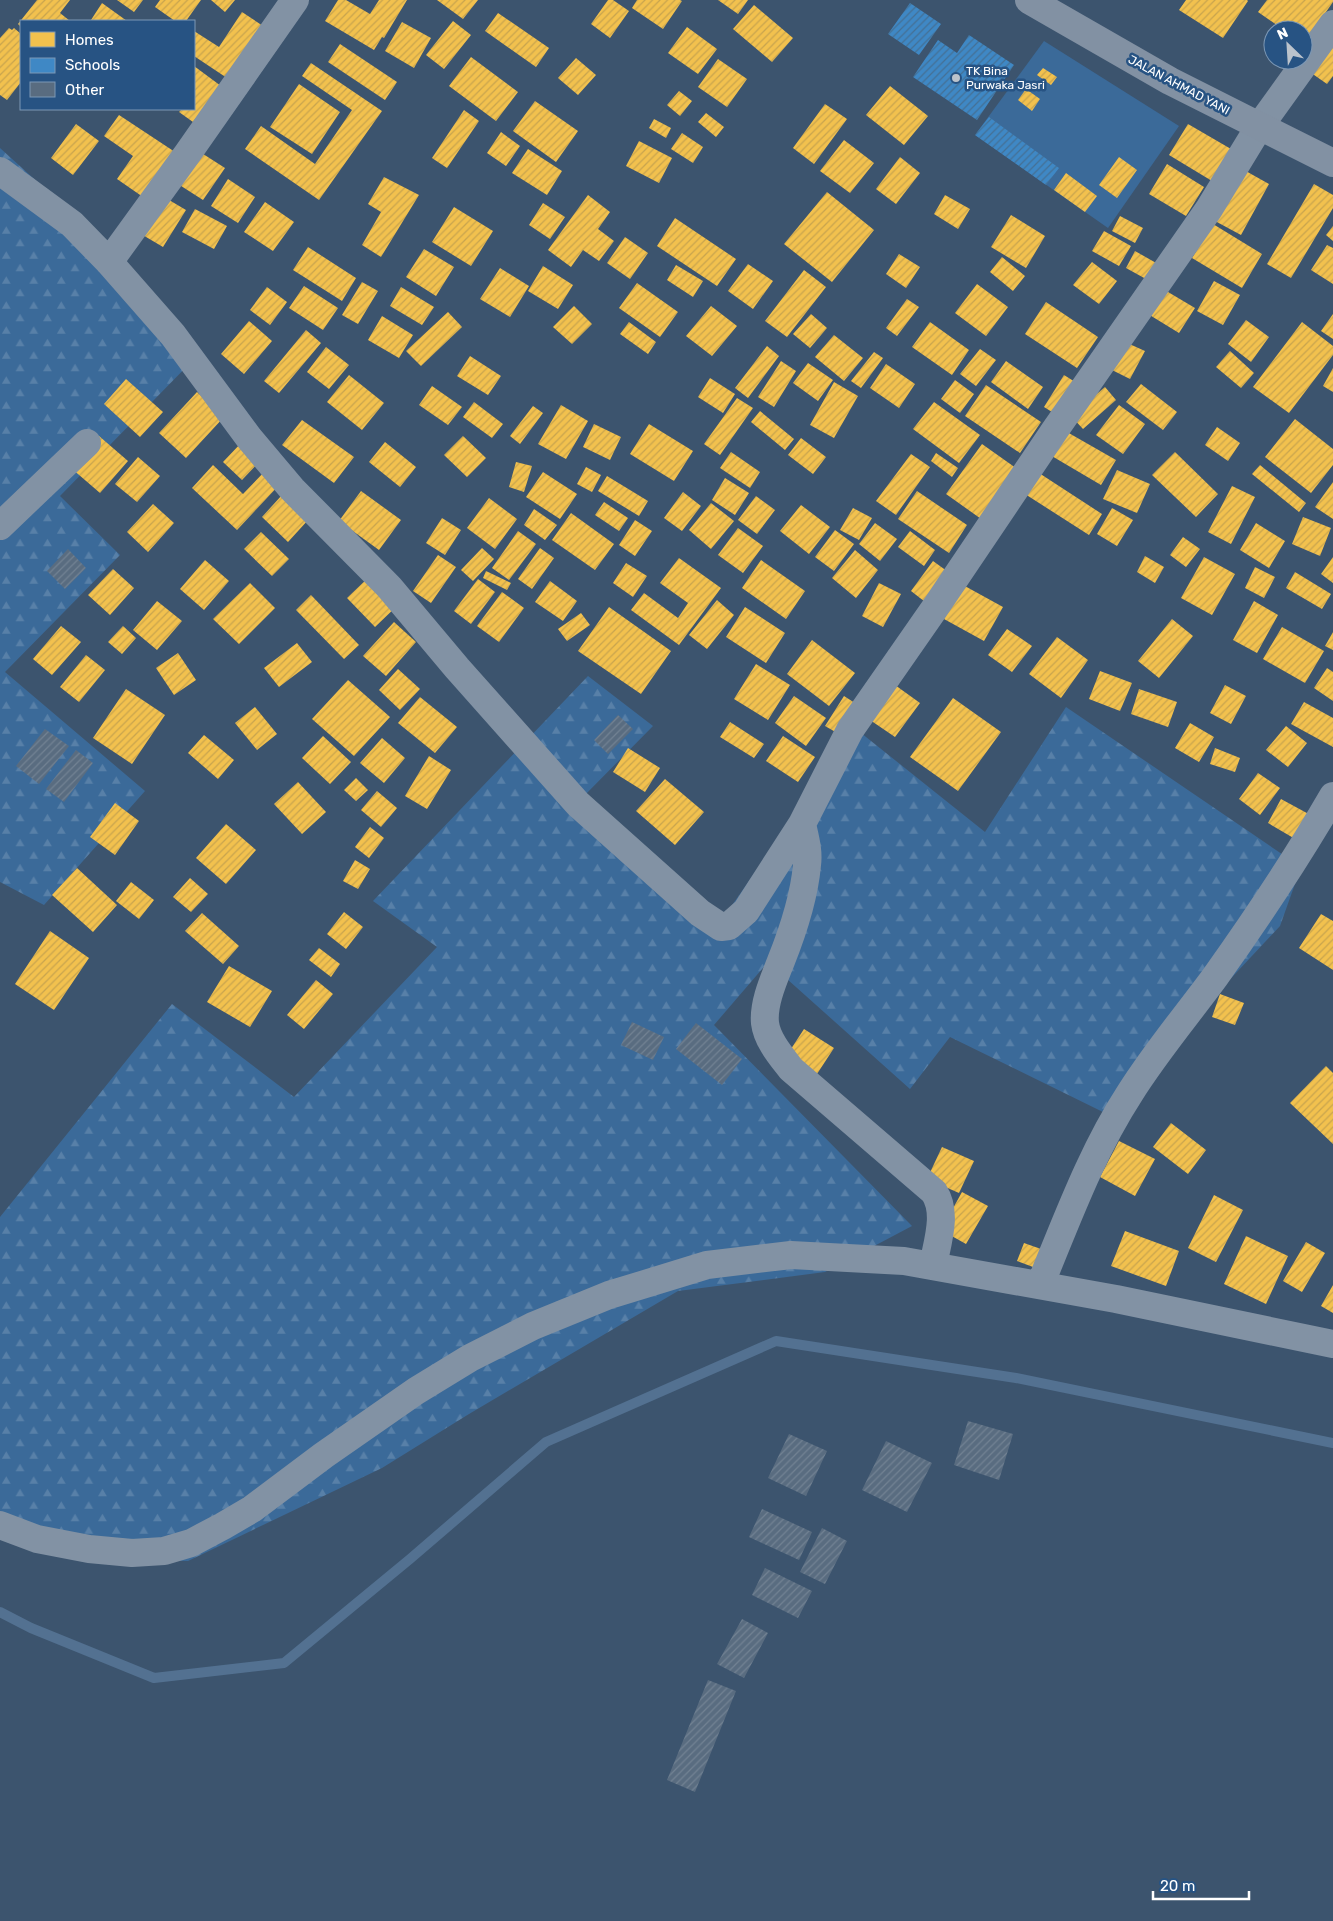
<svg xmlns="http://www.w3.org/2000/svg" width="1333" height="1921" viewBox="0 0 1333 1921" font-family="Rubik,sans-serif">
  <defs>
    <pattern id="forest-firs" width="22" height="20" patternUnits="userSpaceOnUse" patternTransform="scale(1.25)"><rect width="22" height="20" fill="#3b6a99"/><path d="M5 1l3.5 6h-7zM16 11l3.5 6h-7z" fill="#5880a8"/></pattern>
    <pattern id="homes-hatch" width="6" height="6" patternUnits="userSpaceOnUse" patternTransform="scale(1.25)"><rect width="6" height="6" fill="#f2c14e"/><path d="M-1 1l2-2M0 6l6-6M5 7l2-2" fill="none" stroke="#c8a44e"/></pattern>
    <pattern id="schools-hatch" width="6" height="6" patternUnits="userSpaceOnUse" patternTransform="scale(1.25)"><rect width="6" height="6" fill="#3f88c5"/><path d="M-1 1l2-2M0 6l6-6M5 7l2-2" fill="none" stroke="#447095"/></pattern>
    <pattern id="building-hatch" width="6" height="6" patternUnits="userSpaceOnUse" patternTransform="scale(1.25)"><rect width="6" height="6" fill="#596c80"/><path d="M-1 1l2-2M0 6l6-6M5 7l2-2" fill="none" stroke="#728293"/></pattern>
  </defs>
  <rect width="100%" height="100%" fill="#3c546e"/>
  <path fill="#3b6a99" d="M1044,41L1179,126L1108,228L975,135Z"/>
  <path fill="url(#forest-firs)" d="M0,148L75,216L196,357L60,496L120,555L5,672L145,791L44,905L0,882Z
    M588,676L653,726L580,800L723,918L856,729L985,832L1066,707L1301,867L1280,926L1105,1113L950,1037L910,1089L768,962L714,1025L912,1226L825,1272L678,1291L469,1414L382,1468L188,1561L122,1559L0,1531V1217L172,1004L294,1097L437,947L373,901Z"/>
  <path fill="url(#homes-hatch)" d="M37,0H70L60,13L70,21H21V27L18,24Z
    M117,0H143L134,12Z
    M160,0H201L186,21H175L155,7Z
    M211,0H235L225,12Z
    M338,0H346L370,14L379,0H407L384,38L382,37L374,50L325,21Z
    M437,0H478L463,19Z
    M608,0H613L629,11L610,38L591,24Z
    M637,0H680L682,1L663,29L632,8Z
    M718,0H748L738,14Z
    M1186,0H1247L1248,1L1223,38L1179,10Z
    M1267,0H1333V2L1303,45V30H1284L1258,12Z
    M102,3L127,21H93L91,20Z
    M754,5L793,38L772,62L733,29Z
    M242,12L263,26L227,78L194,56V31L219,47Z
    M498,13L549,48L536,67L485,31Z
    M453,21L471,35L444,69L426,55Z
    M402,22L431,38L414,68L385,51Z
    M687,27L717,49L698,74L668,53Z
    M9,28L12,30L14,28L21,34V82L7,100L0,95V38Z
    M1333,41V76L1327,84L1307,70Z
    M340,44L397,82L385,100L328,62Z
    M471,57L518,92L496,121L449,86Z
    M576,58L596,75L578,95L558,78Z
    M718,59L747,79L727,107L698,87Z
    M311,63L382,111L319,200L245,149L261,126L315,164L352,110L302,76Z
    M194,66L221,86L193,122L179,112L182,109H194Z
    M1043,68L1057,77L1051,85L1037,75Z
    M299,84L340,112L312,154L270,127Z
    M890,86L928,116L904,145L866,115Z
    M1026,89L1040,99L1032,111L1018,100Z
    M679,91L692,101L680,116L667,105Z
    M535,101L578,131L556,162L513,131Z
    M825,104L847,119L814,164L793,148Z
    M464,110L479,121L447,168L432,158Z
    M706,113L724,127L716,137L698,122Z
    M119,115L175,152L143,197L117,179L133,156L104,136Z
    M654,119L671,128L666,138L649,128Z
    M76,124L99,141L73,175L51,158Z
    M1188,124L1231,149L1212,181L1169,155Z
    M501,132L520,146L506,166L487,153Z
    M682,133L703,147L693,163L671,149Z
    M844,140L874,163L850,193L820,171Z
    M639,141L672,158L659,183L626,166Z
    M528,149L562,171L547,195L512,173Z
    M200,152L225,168L203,200L178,184Z
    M900,157L920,173L896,204L876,189Z
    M1119,157L1137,170L1117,198L1099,185Z
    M1167,164L1204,187L1186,216L1149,194Z
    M1244,170L1269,184L1241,235L1215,221Z
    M1066,173L1097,196L1085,212L1054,190Z
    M384,177L419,195L381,257L362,245L381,212L368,204Z
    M228,179L255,197L238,223L211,206Z
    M1314,184L1333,195V208L1291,278L1267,264Z
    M827,192L874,230L832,282L784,244Z
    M588,195L610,212L598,229L614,241L599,261L583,250L571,267L548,250Z
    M945,195L970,209L958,229L934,214Z
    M164,197L186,210L163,247L141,234Z
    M265,202L294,222L273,251L244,232Z
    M543,203L565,217L550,239L529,225Z
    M454,207L493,231L471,266L432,242Z
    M195,209L227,226L214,249L182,232Z
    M1011,215L1045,236L1026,268L991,247Z
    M1120,216L1143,228L1135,243L1112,231Z
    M675,218L736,259L717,286L657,246Z
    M1213,224L1262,254L1242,288L1192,258Z
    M1333,226V241L1326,235Z
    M1104,231L1131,246L1119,266L1092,251Z
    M625,237L648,253L630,279L607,263Z
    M1327,245L1333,248V284L1311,270Z
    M308,247L356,278L342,301L293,270Z
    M424,249L454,267L436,296L406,277Z
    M1135,251L1165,268L1155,284L1126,268Z
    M899,254L920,267L906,288L886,274Z
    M1002,257L1025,276L1013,291L990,272Z
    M1092,262L1117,281L1099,304L1073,285Z
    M748,264L773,281L753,309L728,291Z
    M676,265L703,281L693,297L667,280Z
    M543,266L573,285L558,309L528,291Z
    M500,268L529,286L510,317L480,299Z
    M804,270L826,287L787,337L765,321Z
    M1214,281L1240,295L1223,325L1197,311Z
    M362,282L378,291L358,324L342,315Z
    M637,283L678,312L660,337L619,308Z
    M977,284L1008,307L986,336L955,313Z
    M304,286L338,308L323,330L289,308Z
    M267,287L287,302L270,325L250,310Z
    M401,287L434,307L422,325L390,306Z
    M1163,289L1195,308L1179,333L1148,314Z
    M907,299L919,307L897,336L886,328Z
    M1046,302L1098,337L1077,368L1025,334Z
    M574,306L592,324L572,344L553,327Z
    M711,306L737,326L712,356L686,336Z
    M448,312L462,327L421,366L406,351Z
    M811,314L827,328L810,348L793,334Z
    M1333,314V339L1321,331Z
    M382,316L413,335L399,358L368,340Z
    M1246,320L1269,337L1251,362L1228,344Z
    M249,321L272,341L244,374L221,354Z
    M629,322L656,342L648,354L620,334Z
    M930,322L969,350L952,375L912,347Z
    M1302,322L1333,346V355L1289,413L1253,387Z
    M306,330L321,343L279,393L264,381Z
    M834,335L863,358L844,381L815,357Z
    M1125,342L1145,351L1130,379L1112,370Z
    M767,346L779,356L748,398L735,388Z
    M326,347L349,365L329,389L307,372Z
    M980,349L996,360L976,386L960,374Z
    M1230,351L1254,373L1241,388L1216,367Z
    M874,352L883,358L861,388L851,381Z
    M470,356L501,376L488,395L457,376Z
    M781,361L796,371L774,407L758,397Z
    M1006,361L1043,387L1028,409L991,382Z
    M808,363L833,380L818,401L793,383Z
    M886,364L915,384L899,408L870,388Z
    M1333,368V392L1323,386Z
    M349,375L384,403L362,430L327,402Z
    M1064,375L1080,385L1060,417L1044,407Z
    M710,378L735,394L723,413L698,397Z
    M126,379L163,412L140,437L104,404Z
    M955,380L974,394L960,413L941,399Z
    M834,382L858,396L834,438L810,425Z
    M1141,384L1177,412L1163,430L1126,402Z
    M986,385L1041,422L1020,453L965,416Z
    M432,386L462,407L448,425L419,405Z
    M1105,387L1116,400L1083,429L1071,416Z
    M197,392L224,417L186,458L159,433Z
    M737,398L753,408L720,455L704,444Z
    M474,402L503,424L492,438L463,417Z
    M934,402L980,435L959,463L913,429Z
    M561,405L588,421L566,459L538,444Z
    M1119,405L1145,424L1123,454L1096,435Z
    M533,406L543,413L520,444L510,436Z
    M760,411L794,439L785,450L751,422Z
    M1295,419L1333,449V465L1311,493L1265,457Z
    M302,420L354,457L334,483L282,445Z
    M594,424L621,437L610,460L583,447Z
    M649,424L693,451L674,481L630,454Z
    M1217,427L1240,443L1228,461L1205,445Z
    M1060,428L1116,460L1101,485L1045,452Z
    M99,436L128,461L100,493L71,468Z
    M463,436L486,458L467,477L444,455Z
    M801,438L826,457L813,474L788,455Z
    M242,442L261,460L242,480L223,462Z
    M385,442L416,467L400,487L369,462Z
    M982,444L1020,471L984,521L946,494Z
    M731,452L760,472L750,488L720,468Z
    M1175,452L1218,494L1196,517L1152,475Z
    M936,453L958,468L952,477L931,461Z
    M911,454L930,467L896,515L876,501Z
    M138,457L160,476L137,502L115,484Z
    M516,462L532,466L524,492L509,487Z
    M213,465L243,494L266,470L281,483L237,530L192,488Z
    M1260,465L1306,503L1299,512L1252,474Z
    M586,467L601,475L592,492L577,484Z
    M1117,470L1150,484L1137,513L1103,499Z
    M543,472L577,494L560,519L526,497Z
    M1039,473L1102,514L1089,535L1025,494Z
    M607,476L648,501L639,516L598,491Z
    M725,478L749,493L735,515L712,500Z
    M1333,482V519L1315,507Z
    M1232,486L1255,497L1231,544L1208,532Z
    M361,491L401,520L379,550L339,521Z
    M917,491L967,525L949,553L898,519Z
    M683,492L701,506L682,531L664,518Z
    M282,495L309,519L288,542L262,517Z
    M756,496L775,510L757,534L738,520Z
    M489,498L517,519L495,549L467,528Z
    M604,502L628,518L619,531L595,515Z
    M711,503L734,521L711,549L689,530Z
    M153,504L174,523L148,552L127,532Z
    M801,505L830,527L809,554L780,531Z
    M853,508L872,518L859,540L840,530Z
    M1112,508L1133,520L1117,546L1097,534Z
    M534,509L557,525L545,540L524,525Z
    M571,513L614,544L595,570L552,540Z
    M1303,517L1331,528L1320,556L1292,544Z
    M442,518L461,530L445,555L426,543Z
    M635,520L652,531L635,556L619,545Z
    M875,523L897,539L880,561L859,544Z
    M1256,523L1285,541L1269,568L1240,550Z
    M738,528L763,546L743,573L718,555Z
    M835,530L854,544L834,571L815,557Z
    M518,531L536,544L509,580L492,568Z
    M910,531L935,550L924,566L898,547Z
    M261,532L289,559L272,576L244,549Z
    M1183,537L1200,549L1186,567L1170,555Z
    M482,548L494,559L473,581L461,570Z
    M540,548L554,558L532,589L518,579Z
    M855,550L878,570L856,598L832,578Z
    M438,555L456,567L431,603L413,591Z
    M1145,556L1164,567L1155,583L1137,572Z
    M1204,557L1235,574L1212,615L1181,598Z
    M1333,557V583L1321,574Z
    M679,558L721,588L679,645L631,610L644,593L678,618L688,603L660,583Z
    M205,560L229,581L204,610L180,589Z
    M761,560L805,591L786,619L742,588Z
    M933,561L951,574L929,605L911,591Z
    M626,563L647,576L633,597L613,583Z
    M1255,567L1275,577L1264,598L1245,588Z
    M113,569L134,588L110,615L88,595Z
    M486,571L511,583L507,590L483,578Z
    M1295,572L1331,594L1322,609L1286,588Z
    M371,575L399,604L375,627L347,598Z
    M478,579L495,592L471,624L454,611Z
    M550,581L577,601L563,621L535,602Z
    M250,583L275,608L239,644L213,619Z
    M879,583L901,594L883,627L862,616Z
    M963,585L1003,607L984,641L944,619Z
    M502,592L524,608L499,642L477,626Z
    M311,595L359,645L344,659L296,610Z
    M717,600L734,615L707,649L689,635Z
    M157,601L182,621L157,650L133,630Z
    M1254,601L1278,615L1257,653L1233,640Z
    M609,607L671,651L641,694L578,651Z
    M745,607L785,633L766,663L726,637Z
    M581,613L590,625L567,641L558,629Z
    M1172,619L1193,636L1159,678L1138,661Z
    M394,622L416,642L386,676L363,656Z
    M61,626L81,642L52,675L33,659Z
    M123,626L136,638L122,654L108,642Z
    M1282,627L1324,651L1305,683L1263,659Z
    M1007,629L1032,646L1012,672L988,655Z
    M1333,632V650L1325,646Z
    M1057,637L1088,660L1061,698L1029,674Z
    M812,640L855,673L829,706L787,674Z
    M297,643L312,662L279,687L264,668Z
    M178,653L196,680L174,695L156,668Z
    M86,655L105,670L79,702L60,687Z
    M756,664L790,685L768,720L734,699Z
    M1327,668L1333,672V701L1314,688Z
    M398,669L420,689L400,710L379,690Z
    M1100,671L1132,683L1120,711L1089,699Z
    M348,680L390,717L354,756L312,719Z
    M895,685L920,703L895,737L870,720Z
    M1225,685L1246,696L1231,724L1210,713Z
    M126,689L165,715L132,764L93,738Z
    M1139,689L1177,702L1168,727L1131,714Z
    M794,696L826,718L806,746L775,723Z
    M844,696L858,705L839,734L825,726Z
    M420,697L457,727L435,753L398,723Z
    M953,698L1001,732L958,791L910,757Z
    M1304,702L1333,718V747L1291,724Z
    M255,707L277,734L257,750L235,723Z
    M730,722L764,744L754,758L720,737Z
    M1190,723L1214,737L1199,762L1175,748Z
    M1286,726L1307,743L1288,767L1266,750Z
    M204,735L234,760L218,779L188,753Z
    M323,736L351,762L330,784L302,758Z
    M783,736L815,757L798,782L766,761Z
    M382,738L405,758L384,783L360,763Z
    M628,748L660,768L645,792L613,772Z
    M1215,748L1240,758L1235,772L1210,764Z
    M429,756L451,770L427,809L405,796Z
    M1258,773L1280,788L1260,815L1239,799Z
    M356,778L368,790L356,801L344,790Z
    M665,779L704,812L675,845L636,811Z
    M298,782L326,812L302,834L274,804Z
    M377,791L397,808L381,827L361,810Z
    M1281,799L1316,818L1302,843L1268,823Z
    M115,803L139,821L115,855L90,837Z
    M226,824L256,850L226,884L196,858Z
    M370,827L384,838L369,858L355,847Z
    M355,860L370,869L358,889L343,881Z
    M77,868L117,905L93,932L52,895Z
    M190,878L208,894L191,912L173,897Z
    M131,882L154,900L139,919L116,901Z
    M344,912L363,927L346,949L327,934Z
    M202,913L239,946L223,964L185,931Z
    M1321,914L1333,921V970L1299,948Z
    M50,931L89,958L54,1010L15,984Z
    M319,948L340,964L331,977L309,960Z
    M229,966L272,991L250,1027L207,1002Z
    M316,980L333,994L304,1029L287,1015Z
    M1220,994L1244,1003L1235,1025L1212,1017Z
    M804,1029L834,1048L817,1074L787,1055Z
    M1326,1066L1333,1073V1144L1290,1103Z
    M1171,1123L1206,1150L1188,1174L1153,1147Z
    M1119,1141L1155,1159L1135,1196L1100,1177Z
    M942,1147L974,1161L959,1193L927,1179Z
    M962,1192L988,1206L966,1244L941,1230Z
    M1214,1195L1243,1210L1216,1262L1188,1248Z
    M1125,1231L1179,1251L1166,1286L1111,1266Z
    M1246,1236L1288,1256L1266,1304L1224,1284Z
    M1306,1242L1325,1253L1302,1292L1283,1281Z
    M1024,1243L1041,1249L1033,1267L1017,1261Z
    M1333,1285V1313L1321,1306Z"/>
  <path fill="url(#schools-hatch)" d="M910,3L941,24L919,55L888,34Z
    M969,35L1014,65L977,120L913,77L938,40L957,53Z
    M989,117L1059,168L1046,185L975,135Z"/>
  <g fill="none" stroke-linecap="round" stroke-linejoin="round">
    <path stroke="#537191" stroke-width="10" d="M0,1612L31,1628L154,1678L284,1663L410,1559L546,1442L776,1341L1016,1378L1333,1443"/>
  </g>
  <path fill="url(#building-hatch)" d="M68,549L86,568L65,589L47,571Z
    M618,715L633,729L608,754L594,740Z
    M45,729L69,746L39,784L16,766Z
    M76,750L93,763L64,802L46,789Z
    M632,1022L664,1037L653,1060L621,1045Z
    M696,1023L742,1059L722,1085L676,1049Z
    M968,1421L1013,1434L999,1480L954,1465Z
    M789,1434L827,1451L806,1496L768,1478Z
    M886,1441L932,1463L907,1512L862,1490Z
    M762,1509L812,1532L799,1560L749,1537Z
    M822,1528L847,1541L825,1584L800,1572Z
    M765,1568L812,1591L798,1618L752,1595Z
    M742,1619L768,1633L744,1678L717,1664Z
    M708,1680L736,1691L695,1792L667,1780Z"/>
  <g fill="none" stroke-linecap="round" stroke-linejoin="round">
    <path stroke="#8292a4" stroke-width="28" d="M0,171L72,224L109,262L173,335L249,438L292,489L389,587L457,668L578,804L700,913L721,927L729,926L746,911L802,824L850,730L937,605L1055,430L1209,209L1259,127L1333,24
      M109,262L188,153L295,0
      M0,526L87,443
      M802,824C805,838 809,851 807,865C804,898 793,931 781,961C774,979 763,1003 765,1023C767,1040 781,1056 791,1069L934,1192C948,1213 937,1243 933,1266
      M1040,1285C1067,1220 1091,1153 1130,1093C1155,1053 1187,1015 1215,977C1257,918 1297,858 1333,796
      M0,1525L37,1539L89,1549L132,1553L164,1551L191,1543L223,1526L252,1509L324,1455L416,1391L470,1358L533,1326L609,1295L707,1265L791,1255L904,1261L1116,1299L1333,1344"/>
    <path stroke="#8291a3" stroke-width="28" d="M1029,0L1170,81L1333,163"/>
  </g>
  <circle fill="#bbc3cc" stroke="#275383" stroke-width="2" cx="956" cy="78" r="5"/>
  <g text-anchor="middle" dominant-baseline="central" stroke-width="5" stroke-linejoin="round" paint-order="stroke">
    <g font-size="12" fill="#fff" stroke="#275383" text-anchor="start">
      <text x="966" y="71">TK Bina<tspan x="966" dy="14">Purwaka Jasri</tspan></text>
    </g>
    <g font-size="12" fill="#fff" stroke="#275383">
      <text transform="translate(1179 85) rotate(28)">JALAN AHMAD YANI</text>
    </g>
  </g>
  <rect x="20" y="20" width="175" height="90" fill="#275383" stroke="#7d98b5"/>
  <rect x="30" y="32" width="25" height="15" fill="#f2c14e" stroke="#7d98b5"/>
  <text x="65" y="45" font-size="15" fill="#ffffff">Homes</text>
  <rect x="30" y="58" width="25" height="15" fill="#3f88c5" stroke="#7d98b5"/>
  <text x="65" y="70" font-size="15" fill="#ffffff">Schools</text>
  <rect x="30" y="82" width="25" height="15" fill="#596c80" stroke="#7d98b5"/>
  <text x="65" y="95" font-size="15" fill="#ffffff">Other</text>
  <g transform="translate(1288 45) rotate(335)"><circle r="24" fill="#275383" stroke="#7d98b5"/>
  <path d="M0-4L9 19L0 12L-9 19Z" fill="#bbc3cc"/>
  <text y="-8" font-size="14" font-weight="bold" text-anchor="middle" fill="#ffffff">N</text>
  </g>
  <path d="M1153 1891v8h96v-8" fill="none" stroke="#ffffff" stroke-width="2.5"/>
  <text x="1160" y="1891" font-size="15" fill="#ffffff" stroke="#275383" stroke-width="4" paint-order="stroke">20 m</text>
</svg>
